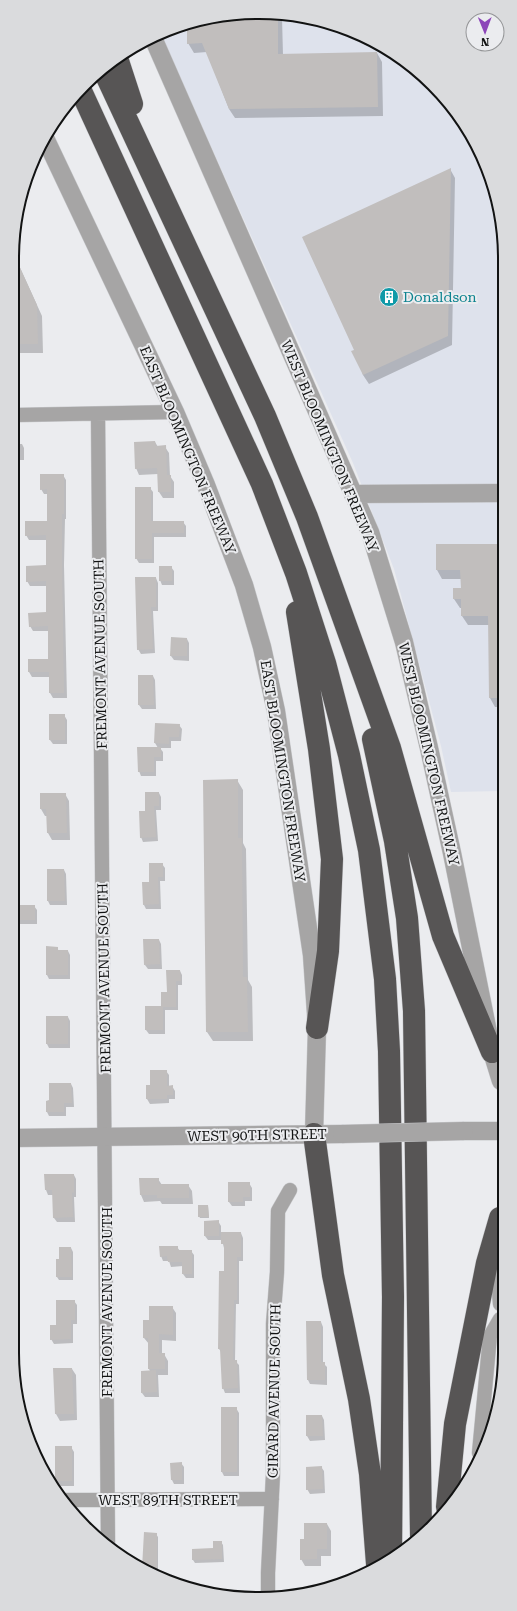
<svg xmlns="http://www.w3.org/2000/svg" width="517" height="1611" viewBox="0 0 517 1611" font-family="'Roboto Serif',serif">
  <rect width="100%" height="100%" fill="#ebecef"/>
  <path fill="#dee2ec" d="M211,17H307L382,45L444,96L480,150L503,226L502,791L451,792L441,746L394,569L353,463L162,37Z"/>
  <path fill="#0003" d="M211,17H282L283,55L377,53L382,62L383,116L235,118L229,109L207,52L194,53L188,43V26Z
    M473,140L480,150V152H479Z
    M450,169L455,178L452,345L369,384L363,375L356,350Z
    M17,261L42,316L43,353H16Z
    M155,442L158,447H165L169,453L170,476L174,482V498H163L159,492L158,474L139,475L136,468Z
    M16,444H22L24,448V460H16Z
    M63,475L66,480V519H65L64,565L67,698H53L50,693V677H32L29,672L49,660V631H33L30,626L47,613V586H30L27,581L47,566V540H29L26,535L48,522V494H44L41,489Z
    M150,488L153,492V522H183L186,526V537H154V563H139L136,558Z
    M437,545H502V707H495L490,698L489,625H468L462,616V608H460L454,599L462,589L461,579H442L437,570Z
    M171,567L174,571V585H162L160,580Z
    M156,578L158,583V611H153L155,653L141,654L138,649Z
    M187,639L189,643V661L174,660L171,656Z
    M153,676L155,680L156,709H142L139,705Z
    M64,715L67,720V744H53L50,740Z
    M156,724L179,725L182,729L181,741H171V748H160L163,752V761H156V776H141L139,771L158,748L155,743Z
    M237,780L243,790V843L246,849L248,980L252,987L253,1041H213L207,1032L204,781Z
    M159,793L161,797V810H156L158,841L143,842L141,837L146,812Z
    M41,794H65L69,801L70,840H52L48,833L47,816H45L41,809Z
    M162,864L165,868V881H160L161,909H146L144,905L150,883Z
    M64,870L66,874L67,905H50L48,901Z
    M34,906L37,910V924H18L16,920Z
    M159,940L161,944L162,969H148L145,965Z
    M57,948L59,951H68L70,955V979H49L47,975Z
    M180,971L182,975V985H178V1010H165V1034H149L146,1030V1007H162Z
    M68,1017L70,1021V1048H49L47,1044Z
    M166,1071L169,1075V1087L172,1086L175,1091V1099H169V1103L150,1104L147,1099V1086H151Z
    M71,1084L73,1088L74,1107H66V1116H49L47,1112L50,1101Z
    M45,1175H74L76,1179V1197H74L75,1222H57L54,1218L53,1195H48L46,1190Z
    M158,1179L162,1185H188L192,1191L193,1204H162L160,1201L144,1202L141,1195Z
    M249,1183L252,1188V1201H245V1206H232L229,1202Z
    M208,1206L209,1218H200L199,1216Z
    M218,1221L221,1226V1233H241L243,1238V1261H239V1304H236L235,1361L239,1365L240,1393H225L223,1388L222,1353L219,1349L225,1272L224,1248L222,1240H208L205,1236V1222Z
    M177,1247L180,1251H191L194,1255V1278H186L183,1274V1266L171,1267L169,1261H163L161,1256Z
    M71,1248L73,1252V1280H59L57,1277L60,1260Z
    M74,1301L77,1305V1324H73V1343L54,1344L51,1339L57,1325Z
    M172,1307L176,1313V1341L162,1340V1354H164L168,1361V1375H158L159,1397H145L142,1393L150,1371L149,1369V1344L144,1338L150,1321Z
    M307,1322H321L323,1327V1363L327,1367V1385L310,1384L308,1380Z
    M54,1369H72L76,1375L77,1420L60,1421L56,1414Z
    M222,1408H236L239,1413V1476H224L222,1472Z
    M307,1416H322L324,1420L325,1440L310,1441L307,1436Z
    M56,1447H71L74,1452V1486H59L56,1481Z
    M181,1463L184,1467V1484H174L172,1480Z
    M321,1467L324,1471L325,1493L310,1494L307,1489Z
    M327,1524L331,1531V1556H321V1566H305L301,1559L305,1540Z
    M145,1533L156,1534L158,1537V1574L149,1573L143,1569Z
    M221,1542L223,1545L224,1562L195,1563L193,1560V1550L214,1549Z"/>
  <path fill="#c1bebd" d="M211,17H278V54L377,52L378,107L229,109L202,43L187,44V26Z
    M451,168L448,336L363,375L351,351L354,350L302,237Z
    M17,261L37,305L38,344H16Z
    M155,441L156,446L166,445L167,475H171V492H158L157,468L135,469L134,442Z
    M40,474H64V514H62V559L64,693H49V672H28V659H48V626L29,627L28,613L46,612V581L26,582V566L46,565V535L25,536V521H47V489L40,490Z
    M135,487H151V521H184V533H152V559H135Z
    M436,544H502V698H489L488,616H461V599H453V588H461L460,570H436Z
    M159,566H172V581H159Z
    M135,577H156V607H151L153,649L137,650Z
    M171,637L187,638V656H170Z
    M138,675H153L154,705H138Z
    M49,714H65V740H49Z
    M155,723L180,724L179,737H169V744L154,743Z
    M137,747H161V757H154V772H138Z
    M238,779V838H242L243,977H247L248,1032H206L203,780Z
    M145,792H159V806H154L156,837L140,838L139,811H145Z
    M40,793H66L67,833H47L46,809H40Z
    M149,863H163V877H158L159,904L143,905L142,882H149Z
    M47,869H64L65,901H47Z
    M15,905H35V920H15Z
    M143,939H159L160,964L144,965Z
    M46,946L58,947V950H68V975H46Z
    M166,970H180L181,981H176V1007H163V1030H145V1006H161V992H167Z
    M46,1016H68V1044H46Z
    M150,1070H167V1086L173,1085V1095H167V1099H146V1085H150Z
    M49,1083H71L72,1103H64V1112H46V1101L49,1100Z
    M44,1174H74V1193L72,1192L73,1217L53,1218L52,1190H45Z
    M139,1178H159V1184H189V1198H157V1195H140Z
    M228,1182H250V1197H243V1202H228Z
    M198,1205H208L209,1217H198Z
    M219,1220V1236H204V1221Z
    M221,1232H241V1257H237V1300H234L233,1360H237L238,1388L222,1389L220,1349H218L219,1271H224V1244H221Z
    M159,1246H178V1250H192V1274H182V1262H168L167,1256L160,1257Z
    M59,1247H71L72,1277H56V1259H59Z
    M56,1300H75V1320H71V1339L50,1340V1325H56Z
    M149,1306H173V1335L159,1334V1353H165V1369H148V1338H143V1320H149Z
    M306,1321H321V1362H325V1380H307Z
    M53,1368H72L74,1414H55Z
    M156,1370L157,1392L141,1393V1371Z
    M221,1407H237V1472H221Z
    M306,1415H322L323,1436H306Z
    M55,1446H72V1481H55Z
    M182,1462V1480H171L170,1463Z
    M322,1466L323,1489L306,1490V1467Z
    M304,1523H327V1549H317V1559L300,1560V1539H304Z
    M144,1532L157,1533V1571L145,1570L142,1568Z
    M213,1541H222V1559L192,1560V1549L213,1548Z"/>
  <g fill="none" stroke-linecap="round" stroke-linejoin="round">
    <defs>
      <path id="minor" d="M98,414L108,1542
        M16,415L175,412
        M498,1248L497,1267L500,1304
        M479,1453L490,1336L500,1319
        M64,1500L272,1499
        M268,1594V1573L273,1474V1324L277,1272L278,1211L290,1190"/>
      <path id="tertiary" d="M154,40L370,532L404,642L429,748L452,853L492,1052L501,1081
        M46,140L175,412L206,485L244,585L262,647L276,711L312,955L317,1028L314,1134
        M353,494L502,493
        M464,1131H501
        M13,1138L342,1134"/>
      <path id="motorway" d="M117,58L132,104
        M104,71L265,416L307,517L390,748L443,936L492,1052
        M82,93L262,484L296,573L325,663L349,755L369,850L385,979L389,1051L393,1297L391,1557
        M297,612L319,749L332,859L328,951L317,1028
        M373,739L395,841L407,918L414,1011L421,1535
        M314,1134L333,1275L359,1399L370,1474L377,1564
        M447,1507L455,1424L487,1263L500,1218"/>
    </defs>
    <use href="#minor" stroke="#c8c9cc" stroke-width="15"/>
    <use href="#tertiary" stroke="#c8c9cc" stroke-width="19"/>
    <use href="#motorway" stroke="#c8c9cc" stroke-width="23"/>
    <use href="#minor" stroke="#a6a5a5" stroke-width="14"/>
    <use href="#tertiary" stroke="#a6a5a5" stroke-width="18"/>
    <use href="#motorway" stroke="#575555" stroke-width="22"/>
    <defs>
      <path id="tertiary-bridge" d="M342,1134L464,1131"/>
    </defs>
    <use href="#tertiary-bridge" stroke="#c8c9cc" stroke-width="19" stroke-linecap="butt"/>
    <use href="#tertiary-bridge" stroke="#a6a5a5" stroke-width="18"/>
  </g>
  <defs>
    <symbol id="building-disc" viewBox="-11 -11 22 22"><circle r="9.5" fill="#0f9aa8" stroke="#ebecef"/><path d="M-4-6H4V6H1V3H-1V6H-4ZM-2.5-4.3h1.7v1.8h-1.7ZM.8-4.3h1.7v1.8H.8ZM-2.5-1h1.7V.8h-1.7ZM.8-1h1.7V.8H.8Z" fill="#fff"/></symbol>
  </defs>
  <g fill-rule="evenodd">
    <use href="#building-disc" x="378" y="286" width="22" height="22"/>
  </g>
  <g text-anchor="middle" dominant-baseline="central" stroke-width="4" stroke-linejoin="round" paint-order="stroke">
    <g font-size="14" fill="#0d838f" stroke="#ebecef" text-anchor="start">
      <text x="403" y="297">Donaldson</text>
    </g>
    <g font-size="14" fill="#121313" stroke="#ebecef">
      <text transform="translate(330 446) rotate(67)">WEST BLOOMINGTON FREEWAY</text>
      <text transform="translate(188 450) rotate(67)">EAST BLOOMINGTON FREEWAY</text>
      <text transform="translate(100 654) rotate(-91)">FREMONT AVENUE SOUTH</text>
      <text transform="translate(429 754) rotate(77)">WEST BLOOMINGTON FREEWAY</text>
      <text transform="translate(283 771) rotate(81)">EAST BLOOMINGTON FREEWAY</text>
      <text transform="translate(104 978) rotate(-91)">FREMONT AVENUE SOUTH</text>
      <text transform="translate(257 1135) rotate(-1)">WEST 90TH STREET</text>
      <text transform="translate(107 1302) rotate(-90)">FREMONT AVENUE SOUTH</text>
      <text transform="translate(274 1391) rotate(-89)">GIRARD AVENUE SOUTH</text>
      <text x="168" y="1500">WEST 89TH STREET</text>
    </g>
  </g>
  <path d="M0 0H517V1611H0ZM258 19H259A239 239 0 0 1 498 258V1353A239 239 0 0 1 259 1592H258A239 239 0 0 1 19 1353V258A239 239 0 0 1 258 19Z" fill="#dadbdd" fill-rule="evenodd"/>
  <path fill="none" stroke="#121313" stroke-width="2" d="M258 19H259A239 239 0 0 1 498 258V1353A239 239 0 0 1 259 1592H258A239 239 0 0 1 19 1353V258A239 239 0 0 1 258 19Z"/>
  <g transform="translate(485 32) rotate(179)"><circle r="19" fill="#ebecef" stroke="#949597"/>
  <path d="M0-3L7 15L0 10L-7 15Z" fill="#8c45b9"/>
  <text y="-6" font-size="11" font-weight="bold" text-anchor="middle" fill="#121313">N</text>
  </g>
</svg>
